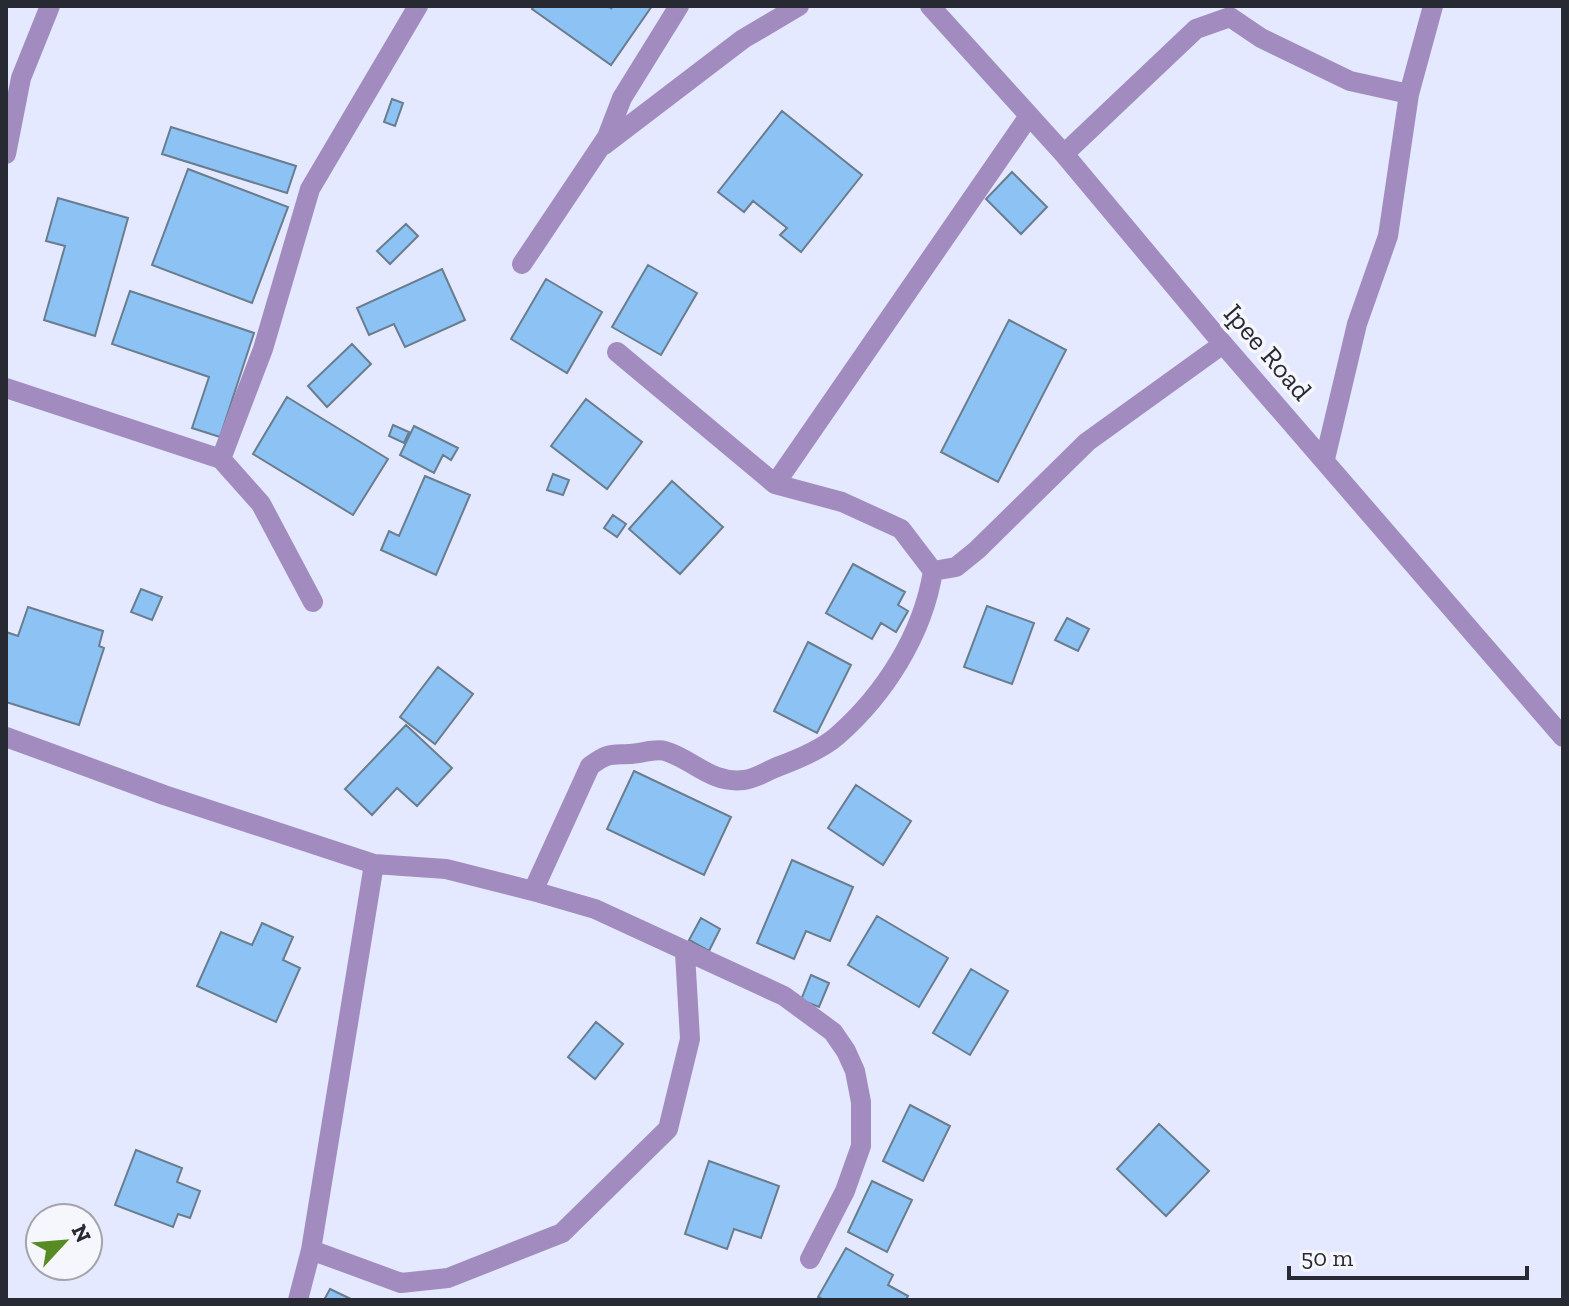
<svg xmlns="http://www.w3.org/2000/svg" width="1569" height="1306" viewBox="0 0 1569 1306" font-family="'Zilla Slab',serif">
  <rect width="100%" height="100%" fill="#e4e9ff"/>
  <path fill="#8cc2f4" stroke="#697d8f" stroke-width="2" d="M534,6H608L612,9L609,6H652L611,65L532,9Z
    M392,99L403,103L395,126L384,122Z
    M782,111L862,175L801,252L780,235L787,228L753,201L744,212L718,192Z
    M171,127L296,166L287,193L162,154Z
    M188,169L288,207L252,303L152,265Z
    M1012,172L1047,207L1021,234L986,199Z
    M58,198L128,218L95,336L44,320L65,246L46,241Z
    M406,224L418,236L390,264L377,251Z
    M648,265L697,293L661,355L612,327Z
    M442,269L465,320L405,347L394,324L369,335L357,308Z
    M546,279L602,312L567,373L511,339Z
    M130,291L254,333L220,437L192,428L209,377L112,344Z
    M1009,320L1066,350L998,482L941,452Z
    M352,344L371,364L327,407L308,386Z
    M287,397L388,459L353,515L253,454Z
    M586,399L642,442L607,489L551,446Z
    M393,425L409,432L404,443L389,436Z
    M414,426L458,448L451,460L443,455L434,473L400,455Z
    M553,474L569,480L563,495L547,490Z
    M425,476L470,495L436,575L381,550L389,531L399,536Z
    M672,481L723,527L680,574L629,529Z
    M613,515L626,524L617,537L604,528Z
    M853,564L905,592L898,605L908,611L896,632L881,623L872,639L826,613Z
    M141,589L162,597L152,620L131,612Z
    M987,606L1034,623L1012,684L964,667Z
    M28,607L103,631L99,646L104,648L79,725L6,702V632L18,636Z
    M1067,618L1089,629L1078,651L1055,640Z
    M808,642L851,665L817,733L774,711Z
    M438,667L473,694L435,744L400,717Z
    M406,725L452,768L417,806L397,788L372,815L345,789Z
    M634,771L731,817L704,875L607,829Z
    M856,785L911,821L883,865L828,828Z
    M792,860L853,887L830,941L806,931L794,959L757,943Z
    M877,916L948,958L919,1007L848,965Z
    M701,918L720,929L709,951L689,940Z
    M262,923L293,937L283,960L300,968L276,1022L197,986L221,932L252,945Z
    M971,969L1008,991L970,1055L933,1033Z
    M811,975L829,983L819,1007L801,1000Z
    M596,1022L623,1044L595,1079L568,1057Z
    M910,1105L950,1126L923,1181L883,1161Z
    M1159,1124L1209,1171L1166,1216L1117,1169Z
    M136,1150L182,1168L177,1182L200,1191L190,1218L178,1214L173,1227L115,1205Z
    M709,1161L779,1186L761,1238L734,1229L727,1249L685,1234Z
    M872,1181L912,1200L887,1252L848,1232Z
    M846,1248L893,1275L888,1285L908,1296L906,1300H824L818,1297Z
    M330,1289L353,1300H324Z"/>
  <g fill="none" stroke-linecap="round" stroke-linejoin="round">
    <path stroke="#a28cbf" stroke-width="20" d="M930,6L1064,154L1223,344L1563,737
      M604,145L743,39L799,6
      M6,154L21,78L50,6
      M1064,154L1196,29L1230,17L1261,38L1350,81L1409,94
      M522,264L607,137L622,98L679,6
      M617,352L775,484
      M6,388L221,459L261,504L313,602
      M221,459L263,349L310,189L418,6
      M1325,459L1357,324L1388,236L1409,94L1433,6
      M933,571L956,567L977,550L1087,442L1223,344
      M6,737L164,795L374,864L446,869L533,891
      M311,1250L401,1283L448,1278L562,1233L668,1129L690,1039L685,953
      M810,1259L845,1191L861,1146V1102L855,1071L846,1051L833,1032L784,996L595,909L533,891L590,766C608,753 609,755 629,754C640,754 655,748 665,751C693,759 710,784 744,780C755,779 767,771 777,767C796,760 821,750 837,736C885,694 923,634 933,571L901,529L842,502L775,484L1029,116
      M298,1300L311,1250L374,864"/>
  </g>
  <g text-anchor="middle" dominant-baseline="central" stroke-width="7" stroke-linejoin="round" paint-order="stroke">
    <g font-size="28" fill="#272933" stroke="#f6f7fd">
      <text transform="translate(1268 352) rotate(49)">Ipee Road</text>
    </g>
  </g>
  <rect width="1569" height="1306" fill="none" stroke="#272933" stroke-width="16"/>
  <g transform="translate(64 1242) rotate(64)"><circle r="38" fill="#f6f7fd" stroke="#a3a5ac" stroke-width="2"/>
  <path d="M0-6L14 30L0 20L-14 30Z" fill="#578b23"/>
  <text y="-12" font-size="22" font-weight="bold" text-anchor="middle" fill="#272933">N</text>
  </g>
  <path d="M1289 1266v12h238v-12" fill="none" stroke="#272933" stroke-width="4"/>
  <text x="1301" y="1266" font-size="24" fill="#272933" stroke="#f6f7fd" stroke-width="6" paint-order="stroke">50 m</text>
</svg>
